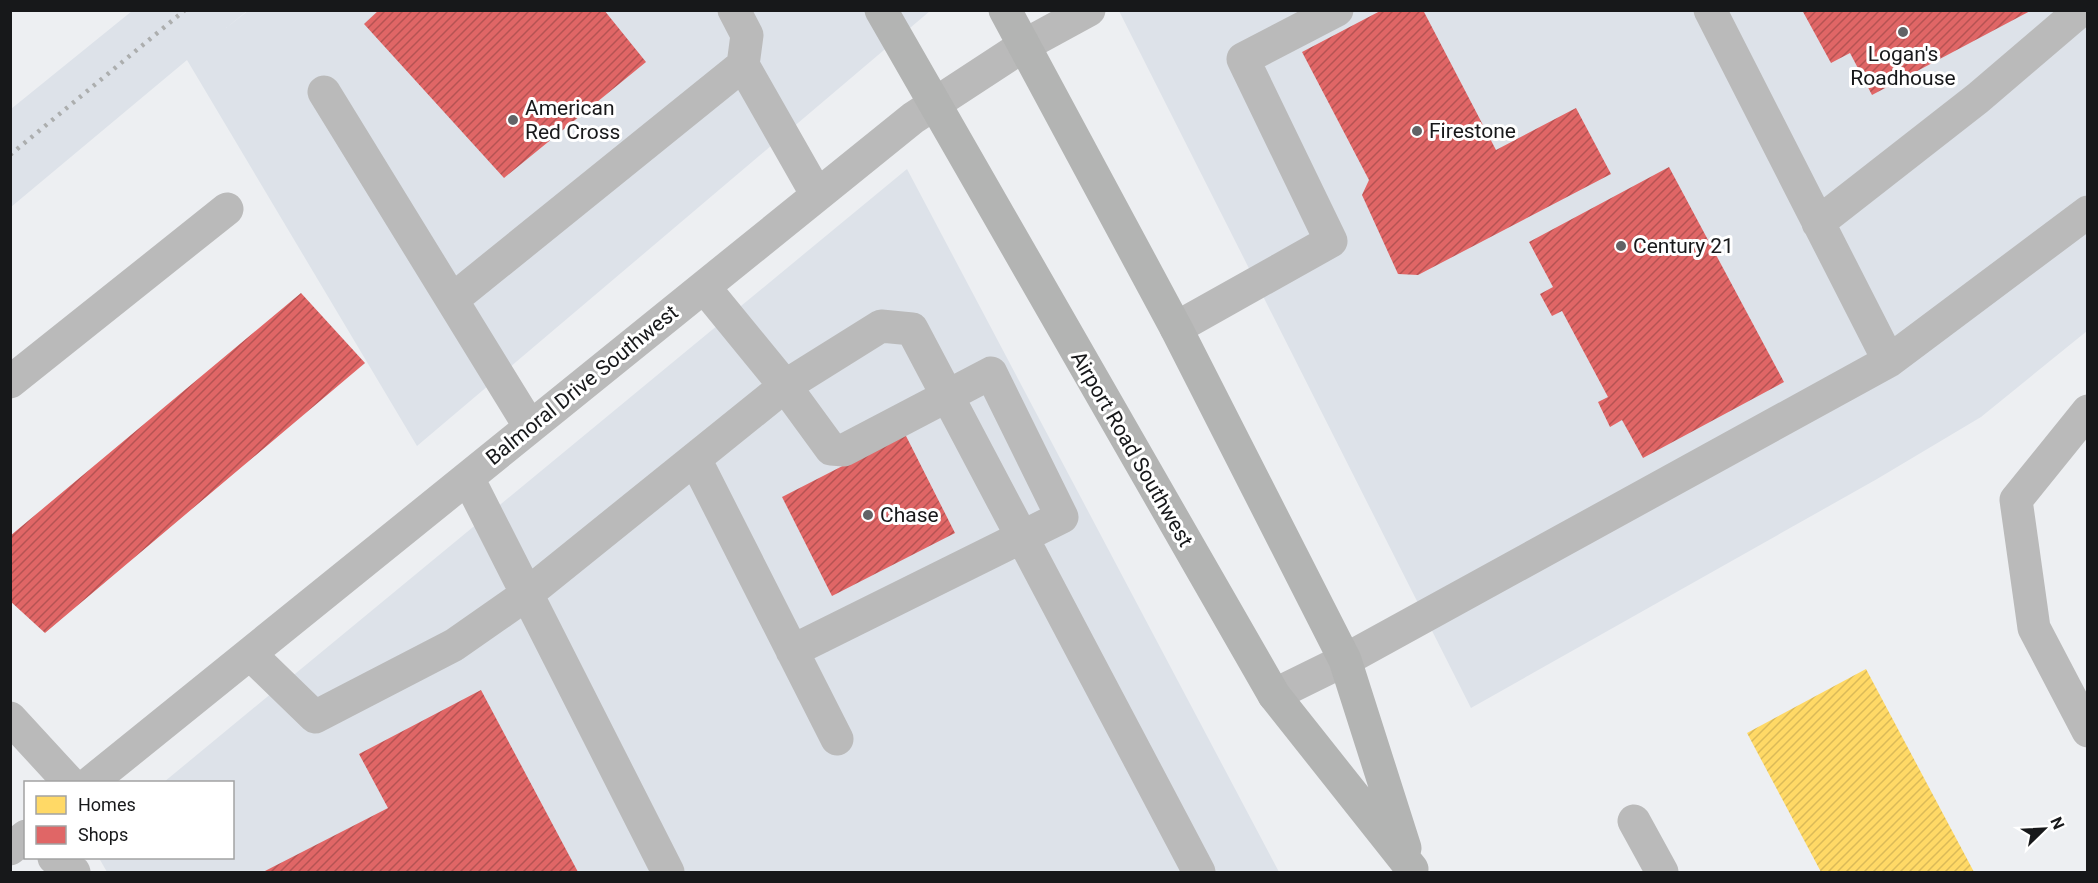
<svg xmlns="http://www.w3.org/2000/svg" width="2098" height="883" viewBox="0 0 2098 883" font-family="Roboto,sans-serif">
  <defs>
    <pattern id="homes-hatch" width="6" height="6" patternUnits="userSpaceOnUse" patternTransform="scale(1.5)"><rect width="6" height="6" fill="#ffd966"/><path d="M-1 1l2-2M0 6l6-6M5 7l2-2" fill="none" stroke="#daba58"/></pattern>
    <pattern id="shops-hatch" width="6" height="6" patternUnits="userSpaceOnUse" patternTransform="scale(1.5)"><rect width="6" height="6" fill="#e06666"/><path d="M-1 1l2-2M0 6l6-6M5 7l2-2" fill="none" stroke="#b55353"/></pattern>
  </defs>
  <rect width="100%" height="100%" fill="#edeff2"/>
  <path fill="#dde2e9" d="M249,10L930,11L417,446L187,60L11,207V109L132,11H247L226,28Z
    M1119,11H2087V331L1981,417L1877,479L1471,708Z
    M907,169L1279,872H107L99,858H232V782H164Z"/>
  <path fill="url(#homes-hatch)" d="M1866,669L1974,872H1821L1747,733Z"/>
  <path fill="url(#shops-hatch)" d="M379,10H604L646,62L504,178L364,24Z
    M1382,10H1423L1496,150L1576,108L1611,174L1418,275L1398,274L1362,195L1369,180L1302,52Z
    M1802,10H2032L1872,95L1850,53L1831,63Z
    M1669,167L1784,382L1643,458L1622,420L1610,427L1598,402L1608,397L1562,311L1552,316L1540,294L1553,287L1529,242Z
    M301,293L365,363L45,633L10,601V536Z
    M905,434L955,533L832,596L782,497Z
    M481,690L578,872H263L388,808L359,754Z"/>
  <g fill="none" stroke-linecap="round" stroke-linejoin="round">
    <path stroke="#bababa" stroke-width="33" d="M1710,10L1889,361
      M743,65L817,195
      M324,92L530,427
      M1818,223L1978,98L2081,10
      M704,287L785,386L831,449L844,450L991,373L1062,517L792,651
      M452,300L743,65L747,35L734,10
      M1176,328L1331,241L1243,59L1337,10
      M10,382L227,209
      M2088,411L2016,500L2034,628L2088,731
      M695,459L837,739
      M468,478L668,872
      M250,654L315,717L454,645L527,594L785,386L881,326L912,329L1199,872
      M1274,695L1345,660L1889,361L2088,212
      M10,718L69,782
      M91,782L913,118L1023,46L1089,10
      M1634,821L1662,872
      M10,849L26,836
      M54,858L74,872"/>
    <path stroke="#b3b4b3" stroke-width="33" d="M881,10L1274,695L1412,869
      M1005,10L1176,328L1345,660L1405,848"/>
    <path stroke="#acaeae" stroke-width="4.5" stroke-dasharray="3 6" stroke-linecap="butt" d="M10,155L185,10"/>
  </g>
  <g fill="#626366" stroke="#fff" stroke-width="2">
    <circle cx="1903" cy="32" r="6"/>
    <circle cx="513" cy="120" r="6"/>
    <circle cx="1417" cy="131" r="6"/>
    <circle cx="1621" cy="246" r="6"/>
    <circle cx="868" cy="515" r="6"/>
  </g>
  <g text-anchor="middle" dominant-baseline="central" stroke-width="6" stroke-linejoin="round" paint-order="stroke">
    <g font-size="21" fill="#17181a" stroke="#fff" text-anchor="start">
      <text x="1903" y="54" text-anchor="middle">Logan's<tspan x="1903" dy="24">Roadhouse</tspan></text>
      <text x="525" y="108">American<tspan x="525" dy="24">Red Cross</tspan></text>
      <text x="1429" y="131">Firestone</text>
      <text x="1633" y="246">Century 21</text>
      <text x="880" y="515">Chase</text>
    </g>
    <g font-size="21" fill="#17181a" stroke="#fff">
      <text transform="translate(582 385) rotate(-39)">Balmoral Drive Southwest</text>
      <text transform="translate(1132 449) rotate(60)">Airport Road Southwest</text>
    </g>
  </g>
  <rect width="2098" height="883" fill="none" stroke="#17181a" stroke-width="24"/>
  <rect x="24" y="781" width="210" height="78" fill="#ffffff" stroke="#a2a3a3" stroke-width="1.5"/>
  <rect x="36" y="796" width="30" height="18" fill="#ffd966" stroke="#a2a3a3" stroke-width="1.5"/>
  <text x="78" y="811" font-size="18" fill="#17181a">Homes</text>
  <rect x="36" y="826" width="30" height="18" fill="#e06666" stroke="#a2a3a3" stroke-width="1.5"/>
  <text x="78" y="841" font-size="18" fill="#17181a">Shops</text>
  <g transform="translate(2044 829) rotate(66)" stroke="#ffffff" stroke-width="4.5" paint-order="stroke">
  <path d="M0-4.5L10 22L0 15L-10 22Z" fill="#17181a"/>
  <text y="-9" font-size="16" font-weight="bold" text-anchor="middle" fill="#17181a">N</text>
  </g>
</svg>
